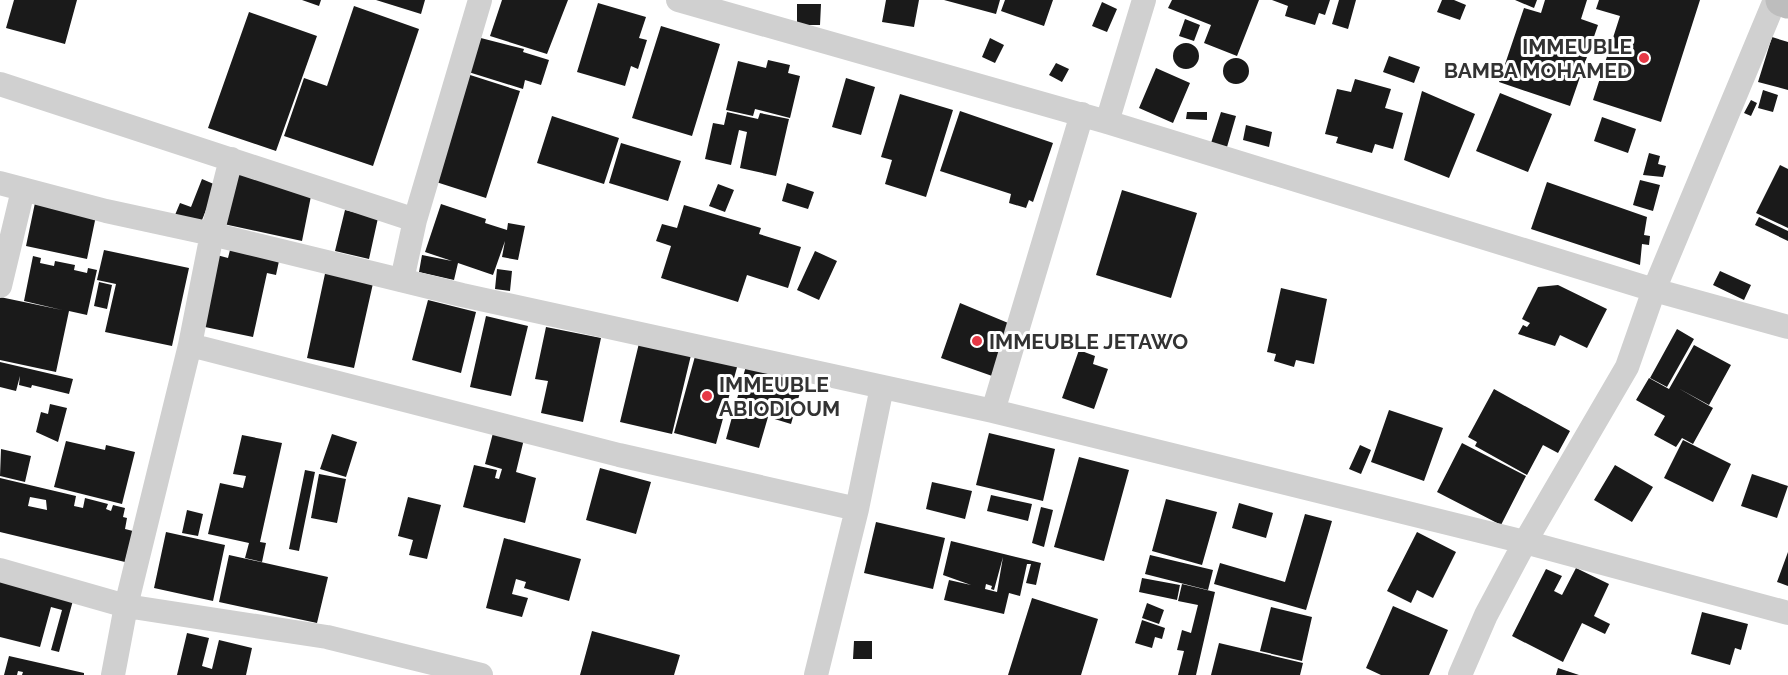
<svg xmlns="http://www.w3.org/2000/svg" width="1788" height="675" viewBox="0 0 1788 675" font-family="Raleway,sans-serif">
  <rect width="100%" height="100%" fill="#fff"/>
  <path fill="#1a1a1a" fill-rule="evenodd" d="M14,0H77L65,44L6,28Z
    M302,0H321L319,6Z
    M376,0H425L421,14Z
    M502,0H568L547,54L490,36Z
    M886,0H919L914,27L882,22Z
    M944,0H1000L996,14Z
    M1005,0H1053L1044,26L1001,11Z
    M1172,0H1259L1237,56L1204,43L1211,25L1168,8Z
    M1272,0H1330L1325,15L1319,13L1315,25L1285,16L1288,6Z
    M1339,0H1356L1348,29L1332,24Z
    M1442,0H1454L1466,5L1460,20L1437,12Z
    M1515,0H1537L1534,8Z
    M1545,0H1587L1581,19L1598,25L1570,106L1499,82L1524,8L1541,13Z
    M1599,0H1700L1661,122L1593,100L1620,16L1596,9Z
    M1102,2L1117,9L1107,32L1092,26Z
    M598,3L646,17L639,38L647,40L638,69L631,66L625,86L577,72Z
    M797,4H821L820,25H797Z
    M354,6L419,29L373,166L284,136L304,78L327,86Z
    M249,12L317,36L276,151L208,128Z
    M1185,19L1200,25L1194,41L1179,36Z
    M661,26L720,44L692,136L632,118Z
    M473,36L524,49L523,52L549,60L541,85L525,80L523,89L462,70Z
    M1772,37L1788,42V90L1758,82Z
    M990,38L1004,45L995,63L982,57Z
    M1173 56a13 13 0 1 1 26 0a13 13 0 1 1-26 0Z
    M1389,56L1420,67L1414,83L1383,72Z
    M1223 71a13 13 0 1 1 26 0a13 13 0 1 1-26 0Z
    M768,60L790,65L788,73L800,76L790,118L755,109L753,116L726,110L738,61L766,68Z
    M1056,63L1069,69L1062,82L1049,75Z
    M1156,68L1190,83L1173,123L1139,108Z
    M467,74L520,91L486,198L433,181Z
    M846,78L875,87L861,135L832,127Z
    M1355,79L1391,89L1385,108L1403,113L1393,149L1375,144L1372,153L1336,143L1338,137L1325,134L1337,89L1351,92Z
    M1763,90L1778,95L1773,112L1758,108Z
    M1422,91L1475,114L1449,178L1404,160Z
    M1500,93L1552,114L1528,172L1476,151Z
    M900,94L953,110L926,197L885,184L892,160L881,157Z
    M1751,100L1757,103L1751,116L1744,113Z
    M960,111L1053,143L1033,202L1029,200L1026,208L1009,203L1011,194L940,171Z
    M727,112L758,119L760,113L789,119L776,176L740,168L747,132L739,130L731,165L705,159L713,123L724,125Z
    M1187,112H1207V120L1186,119Z
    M1221,112L1236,116L1227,147L1211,143Z
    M552,116L619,138L604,184L537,163Z
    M1602,117L1636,129L1628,153L1594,141Z
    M1246,125L1272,132L1269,147L1243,140Z
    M621,143L681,161L668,201L609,183Z
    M1649,153L1660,156L1658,164L1666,166L1663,177L1643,175Z
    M1780,165L1788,169V228L1756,213Z
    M231,168L313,186L302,241L219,223Z
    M202,179L216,185L200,225L175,215L180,203L191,207Z
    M1640,180L1660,185L1653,211L1633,205Z
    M1547,182L1647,217L1644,235L1650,236L1649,245L1642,244L1640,265L1531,229Z
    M787,183L814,192L808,209L782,201Z
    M718,184L734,190L725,212L709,206Z
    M1122,190L1197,213L1171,298L1096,275Z
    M36,198L97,211L87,259L26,246Z
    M441,204L486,219L485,223L507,230L508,223L525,226L518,260L502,257L505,241L493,275L458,263L454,280L419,272L422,255L452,261L425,252Z
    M684,205L761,228L759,234L801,247L788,288L747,275L738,302L661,278L671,246L656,241L662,224L677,228Z
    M345,210L378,218L369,259L335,251Z
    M1759,217L1788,231V241L1755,225Z
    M104,250L189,268L172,346L105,332L116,284L97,280Z
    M230,250L279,261L276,275L267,273L253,337L205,327L213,254L228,258Z
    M815,251L837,261L819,300L797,290Z
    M33,256L41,258L40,263L54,266L55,261L75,265L74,270L87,273L88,268L97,270L87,315L69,311L56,372L0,360V297L62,310L24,301Z
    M326,269L374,279L354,368L307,358Z
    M497,269L512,271L510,291L495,289Z
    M1720,271L1751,285L1744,300L1713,285Z
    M99,282L112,285L107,309L94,306Z
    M1558,285L1607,309L1587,348L1560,335L1555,346L1518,334L1523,325L1527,327L1530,323L1522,319L1538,287Z
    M1281,288L1327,299L1314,364L1296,360L1294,367L1274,361L1276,354L1267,352Z
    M428,300L476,312L461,373L412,360Z
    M960,303L1013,325L995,377L941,358Z
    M486,316L528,326L511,396L470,387Z
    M546,327L601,338L583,422L541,413L548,381L535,379Z
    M1677,329L1694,339L1667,387L1650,378Z
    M640,339L692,351L672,434L620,422Z
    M1694,345L1731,365L1709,405L1678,388L1713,408L1693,444L1682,438L1676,447L1654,435L1665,416L1636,400L1649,378L1669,389Z
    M697,349L739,360L716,444L674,433Z
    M1079,350L1095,356L1093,364L1108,369L1094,409L1062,398Z
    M0,362L73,379L69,394L32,385L31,388L19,385L20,376L16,391L0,387Z
    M746,366L803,382L791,424L768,417L759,448L726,439Z
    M1494,389L1570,431L1558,453L1543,445L1527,475L1475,446L1477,442L1468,437Z
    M50,404L67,408L58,442L36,432L41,412L48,414Z
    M1389,410L1443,428L1424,481L1371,462Z
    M493,433L525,435L516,472L536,478L525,523L463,507L474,465L497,470L495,478L499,479L502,469L485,464Z
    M989,433L1055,449L1043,501L976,485Z
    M332,434L357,442L346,477L320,469Z
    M242,435L282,443L260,542L266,543L262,562L245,558L249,543L208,534L220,483L243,488L246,476L233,474Z
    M1683,440L1731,464L1713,502L1664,478Z
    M66,441L105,450L106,445L135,452L122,504L54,487Z
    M1462,443L1526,476L1501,525L1437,492Z
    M1360,445L1371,450L1361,474L1349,469Z
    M1,449L31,456L25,482L0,476Z
    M1079,457L1129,470L1104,561L1054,547Z
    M1615,465L1653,487L1632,522L1594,500Z
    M600,468L651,482L636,534L586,520Z
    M305,470L315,472L299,551L289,549Z
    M319,474L346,479L337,523L311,518Z
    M1752,474L1788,486L1777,518L1741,506Z
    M0,478L76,496L74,506L83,508L85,498L108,504L106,509L111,511L113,505L125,508L123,517L127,518L125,529L133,531L125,562L0,532ZM30,497L46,500L47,510L28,506Z
    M932,482L972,491L965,519L926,509Z
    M991,495L1032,504L1028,521L987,511Z
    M408,497L441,505L427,559L409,555L413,540L398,536Z
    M1166,499L1217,512L1202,565L1152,551Z
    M1239,503L1273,513L1266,538L1232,528Z
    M1041,507L1053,510L1044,547L1032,543Z
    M187,510L203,514L198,536L182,533Z
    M1305,514L1332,521L1306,610L1214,584L1220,563L1285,582Z
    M876,522L945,538L933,589L864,573Z
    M166,532L225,545L213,601L154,588Z
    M1417,532L1456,552L1433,598L1417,590L1411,603L1387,591Z
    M504,538L581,559L569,601L524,588L526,582L516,579L512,594L528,598L522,617L486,608Z
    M951,541L1041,563L1036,585L1026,583L1031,564H1027L1020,596L1009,593L1004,614L944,600L949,580L971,585L943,575ZM1003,557L997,592L985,589L986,584L992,586L991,589L994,590Z
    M1788,552V586L1777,582Z
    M229,555L328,577L317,623L219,602Z
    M1150,555L1213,570L1208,590L1145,574Z
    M1576,568L1609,584L1594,616L1610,624L1605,634L1582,623L1563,662L1512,636L1546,569L1562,576L1554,591L1562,595Z
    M0,574L75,593L59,652L51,650L62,610L51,607L40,647L0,637Z
    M1142,578L1180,585L1177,600L1139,592Z
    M1182,584L1215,592L1196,675H1178L1184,651L1177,650L1182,630L1191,633L1198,605L1178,601Z
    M1032,598L1098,619L1081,675H1008Z
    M1147,603L1164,610L1159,624L1142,618Z
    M1393,606L1448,630L1429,675H1381L1366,668Z
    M1271,607L1312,617L1302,661L1260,651Z
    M1702,612L1748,624L1741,650L1735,648L1730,665L1691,654Z
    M1142,620L1165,628L1162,639L1155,637L1152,648L1135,643Z
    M592,631L680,655L674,675H580Z
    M187,633L209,638L202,666L212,669L219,640L252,648L246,675H177Z
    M854,641H872V659H853Z
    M1219,643L1303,663L1300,675H1211Z
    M9,656L84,673V675H22L23,672L18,671L17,675H4Z
    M1558,668L1579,675H1556Z"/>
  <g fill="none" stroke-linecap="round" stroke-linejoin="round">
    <path stroke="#d0d0d0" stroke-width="24" d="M678,0L1107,122L1654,290L1788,327
      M0,84L415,220
      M1107,122L1144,0
      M231,159L212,234L462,295L993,411L1525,542L1788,613
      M0,183L106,211L212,234L190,345L126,606L113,675
      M402,280L415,220L480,0
      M0,286L23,190
      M190,345L619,455L857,509
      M993,411L1082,114
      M0,570L126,606L327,637L481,675
      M816,675L857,509L882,387
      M1460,675L1486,615L1525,542L1627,367L1654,290L1775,0"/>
    <path stroke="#bdbdbd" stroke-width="33" d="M1782,0L1788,2"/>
  </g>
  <g fill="#e63946" stroke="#fff" stroke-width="2">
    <circle cx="1644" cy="58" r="6"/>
    <circle cx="977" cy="341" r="6"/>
    <circle cx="707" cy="396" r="6"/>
  </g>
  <g text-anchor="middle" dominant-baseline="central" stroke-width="6" stroke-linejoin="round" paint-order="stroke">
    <g font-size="21" font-weight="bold" fill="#333" stroke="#fff" text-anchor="start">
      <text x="1632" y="46" text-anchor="end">IMMEUBLE<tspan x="1632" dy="24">BAMBA MOHAMED</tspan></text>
      <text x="989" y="341">IMMEUBLE JETAWO</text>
      <text x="719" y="384">IMMEUBLE<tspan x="719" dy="24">ABIODIOUM</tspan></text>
    </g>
  </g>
</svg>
